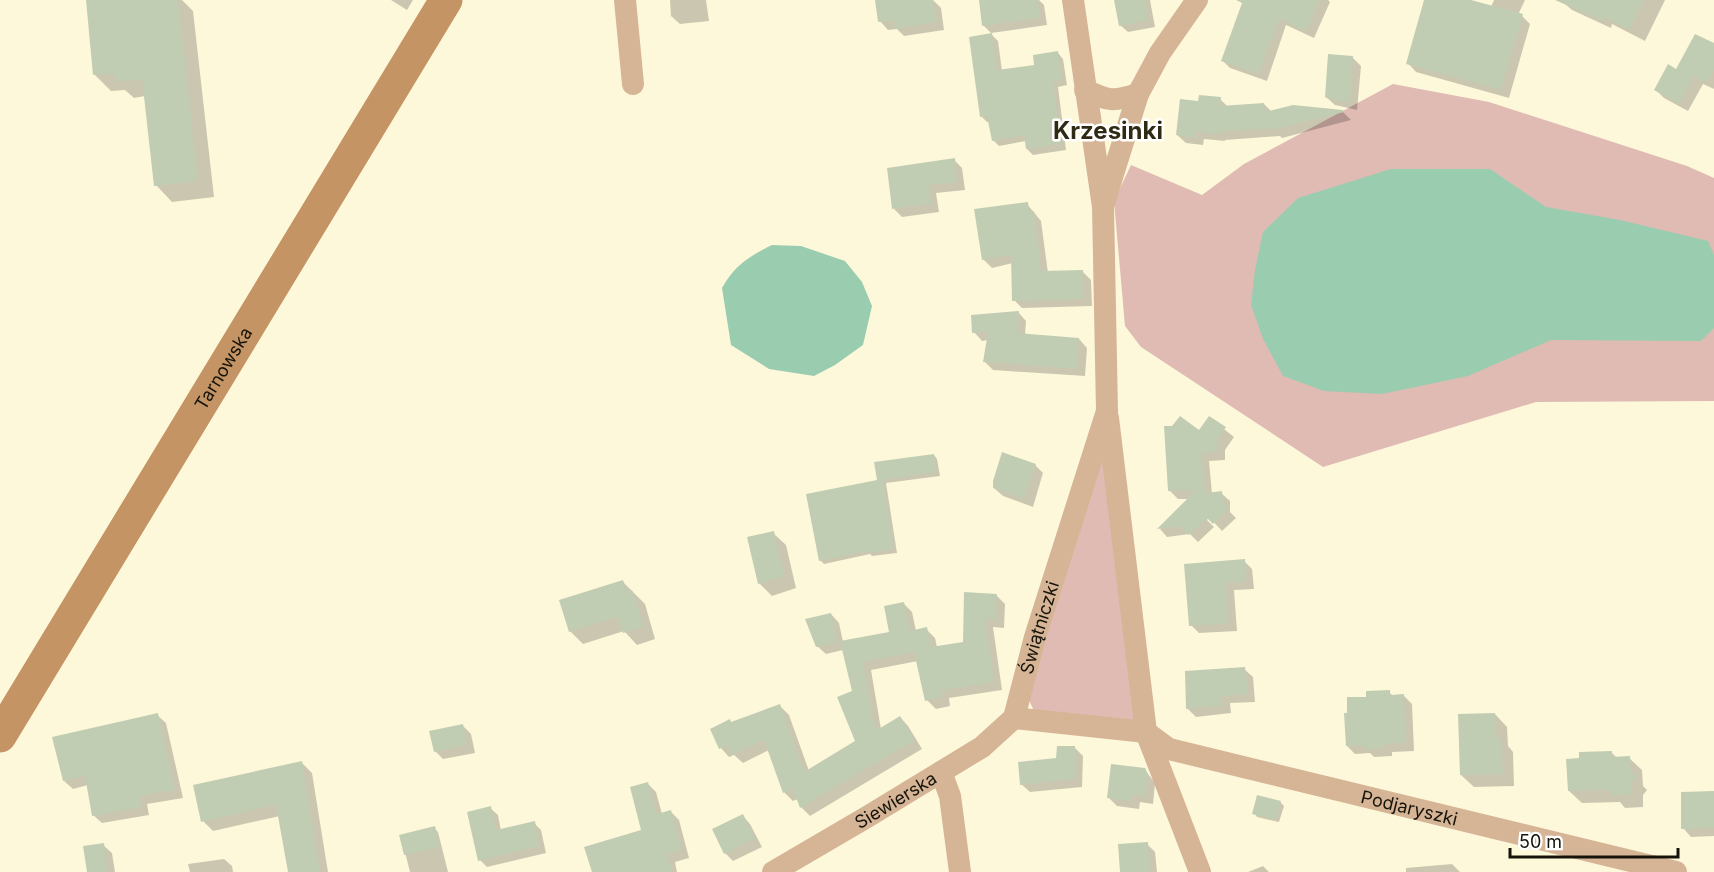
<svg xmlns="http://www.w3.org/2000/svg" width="1714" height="872" viewBox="0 0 1714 872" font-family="Inter,sans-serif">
  <rect width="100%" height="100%" fill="#fef8db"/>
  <path fill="#dfbbb3" d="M1393,84L1489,102L1687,166L1714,178V401L1536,402L1323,467L1141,347L1125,326L1114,201L1131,165L1202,195L1244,164Z
    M1105,453L1135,721L1036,715L1025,692Z"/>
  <path fill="#9acdb0" d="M1391,169H1490L1546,207L1620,220L1708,241L1714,255V328L1701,341L1551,340L1468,376L1382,394L1324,391L1283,376L1263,339L1251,305L1255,270L1263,232L1298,198Z
    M772,245L801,246L845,261L862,282L872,306L863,345L835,365L814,376L769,369L731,345L722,288C735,265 748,257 772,245Z"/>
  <path fill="#0003" d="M87,0H182L193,11L214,197L172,202L156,185L145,96L134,98L125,90L111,91L95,75Z
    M391,0H413L407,10Z
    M670,0H706L709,21L680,24L671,16Z
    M876,0H933L941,8L944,30L904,36L897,29L888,30L880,21Z
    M980,0H1039L1044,5L1047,25L991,33L983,25Z
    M1116,0H1150L1155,27L1128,32L1120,25Z
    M1242,0H1328L1330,2L1314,38L1286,25L1267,81L1230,68L1223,61L1244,2Z
    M1426,0H1466L1491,7L1494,0H1525L1518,15L1522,16L1530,24L1509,98L1416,72L1408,63Z
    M1566,0H1665L1645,41L1612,24L1611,28L1572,10L1564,3Z
    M992,35L998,41L1002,71L1036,66L1058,53L1063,59L1067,85L1058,87L1066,150L1033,155L1027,149L1026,141L999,146L993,140L990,122H987L981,116Z
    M1714,45V89L1703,84L1688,111L1664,98L1656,90L1677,71Z
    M1352,57L1361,66L1357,110L1335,105L1326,97Z
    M1220,99L1228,107L1264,104L1272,112H1343L1351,120L1282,138L1280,136L1225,140V141L1204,139L1203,145L1186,143L1177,135L1200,103Z
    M954,160L962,168L965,190L936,193L939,212L902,217L894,209Z
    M1027,204L1041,221L1048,273L1083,272L1091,280L1092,306L1022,308L1014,300L1013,263L992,268L984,260L976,210Z
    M1018,312L1026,321L1025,335L1079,339L1087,348L1085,376L993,370L985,362L988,340L982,341L974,332Z
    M1210,418L1234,437L1225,450V460L1209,461L1212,494L1221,493L1230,501V512L1236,518L1222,531L1209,517L1207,520L1214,527L1198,542L1190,534L1167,537L1160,529L1190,499H1178L1170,491L1200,432Z
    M934,455L937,459L940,476L886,483L897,553L872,556L870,554L824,564L820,560L878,481Z
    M1035,465L1043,473L1033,507L1003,496L994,488Z
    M773,533L786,545L796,588L772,596L759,583Z
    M1244,561L1252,569L1254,589L1234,590L1237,631L1199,633L1191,625Z
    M623,582L645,604L655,639L637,645L624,631L583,644L570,631Z
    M996,595L1005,604L1004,628L993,627L1002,690L949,698L950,706L936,709L927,700L918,661L871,670L881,729L900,717L908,726L922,749L810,816L801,807L798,799L793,801L784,792L769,750L743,763L734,755L729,757L721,748L712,730L780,706L789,715L809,771L857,742L854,692L843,650L826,654L817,646L831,614L839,623L843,642L891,633L903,603L912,612L916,631L926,629L935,638L937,647L964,643Z
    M1244,669L1253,677L1255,702L1230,703L1231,713L1196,717L1187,708Z
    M1389,692L1394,697L1404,696L1412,704L1414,751L1392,752V756L1374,757L1370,753L1355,754L1347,746L1367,698Z
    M1495,714L1507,727L1508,746L1513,752L1514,786L1474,787L1461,775Z
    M157,715L166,723L183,798L147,804L149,815L102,823L93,815L88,785L73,789L64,781Z
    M463,726L471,734L475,753L443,759L435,751Z
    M1075,748L1083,756L1082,787L1030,792L1021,784Z
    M1611,752L1617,758H1629L1642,770L1643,786L1647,790L1643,795V807L1625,808L1620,802L1582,803L1569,791Z
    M302,763L312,773L328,872H290L280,816L213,831L203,821Z
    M1145,770L1155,783L1153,804L1140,802L1139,809L1117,806L1109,798Z
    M648,784L656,792L662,814L671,812L679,820L689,858L675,862L677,872H594L643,831Z
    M1714,792V836L1691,837L1683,828Z
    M1280,802L1284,806L1279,822L1257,817L1254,813Z
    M490,808L498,815L501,831L534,823L541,830L546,853L487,867L480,860Z
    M742,815L750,824L762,847L733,861L725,853Z
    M434,828L438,832L448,872H410L401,836Z
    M1147,844L1155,852L1157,872H1121Z
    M103,845L112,853L115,872H88Z
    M224,859L232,866L233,872H190L188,864Z
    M1452,864L1460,872H1406V868Z
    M1263,866L1269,872H1248Z"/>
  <path fill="#c1cdb3" d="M86,0H178L198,181L154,186L142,79L116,82L114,73L93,75Z
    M875,0H933L937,22L895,29L893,20L878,22Z
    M979,0H1038L1040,18L982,26Z
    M1114,0H1145L1148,20L1119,26Z
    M1236,0H1320L1306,31L1279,19L1259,74L1221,61L1242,3Z
    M1424,0H1471L1523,14L1501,90L1406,64Z
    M1555,0H1644L1629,30L1605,17L1603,21Z
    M992,33L997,70L1034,65L1033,55L1058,51L1062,80L1053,81L1061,144L1026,149L1024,135L992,141L987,116L980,117L969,37Z
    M1695,34L1714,43V70L1707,83L1694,76L1679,104L1654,90L1668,64L1676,69Z
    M1328,54L1353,56L1350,102L1335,101L1325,97Z
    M1199,95L1221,97L1220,106L1264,103L1265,112L1293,105L1343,110L1344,112L1272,130V128L1217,132V134L1196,131V138L1176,135L1180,99L1198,101Z
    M955,158L957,182L929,185L931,204L892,209L887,168Z
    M1028,202L1029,212L1034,211L1041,271L1083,270L1084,299L1012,301L1011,255L982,260L974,209Z
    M1019,311L1017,333L1079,338L1077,369L983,362L988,332L972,333L971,315Z
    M1180,416L1199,430L1209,416L1226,427L1217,441V452L1201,453L1206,493L1222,491L1223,502L1229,509L1213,524L1207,518L1189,535L1180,526L1157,529L1196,490L1168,491L1164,426H1172Z
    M1002,452L1036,464L1024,499L993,488V481Z
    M934,454L937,472L883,480L894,549L867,553V551L819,561L806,494L877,480L874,462Z
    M774,531L784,576L758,584L747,537Z
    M1245,559L1246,581L1226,583L1229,623L1189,626L1184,564Z
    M623,580L627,592L632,590L644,627L623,633L617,617L569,632L559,600Z
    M964,592L997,594L995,620L985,619L994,682L941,690L942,697L925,701L914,652L863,662L873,715H871L877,730L900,716L915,740L800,808L793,789L783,793L764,740L732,755L727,745L719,749L710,729L730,719L731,722L780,704L804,772L855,741L837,697L852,691L840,641L889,632L884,606L904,602L910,631L927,627L931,647L963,642Z
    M831,613L838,642L816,647L805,619Z
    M1245,667L1248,694L1222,696L1223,705L1186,709L1185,671Z
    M1390,690V695L1404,694L1406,743L1384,744V749H1364V745L1346,746L1344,713H1347V697H1366V691Z
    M158,713L175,790L139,796L142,807L92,816L85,776L63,781L52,737Z
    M1495,713L1496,738L1501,737L1503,774L1460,775L1458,714Z
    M463,724L467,745L434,752L429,731Z
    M1057,746H1075V779L1020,785L1018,762L1056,758Z
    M1612,751V757L1630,756L1631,771L1636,777L1631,782V795L1611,796V790L1568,791L1566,759L1579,758V752Z
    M302,761L320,872H288L276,805L201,822L193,785Z
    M1111,764L1145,768L1148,774L1145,796L1132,795L1131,801L1107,798Z
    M648,782L657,814L671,810L682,850L667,854L672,872H592L584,847L641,830L630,787Z
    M1714,791V828L1681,829V792Z
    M1257,795L1281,801L1276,820L1252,814Z
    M491,806L496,830L535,821L539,846L478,861L467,812Z
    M743,814L755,839L724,854L712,829Z
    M435,826L440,847L404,855L399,835Z
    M1148,842L1150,872H1120L1118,844Z
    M104,843L108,872H87L83,846Z"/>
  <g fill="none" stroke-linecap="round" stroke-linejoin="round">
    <g stroke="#d6b596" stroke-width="22">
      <path d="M625,0L633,84"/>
      <path d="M1085,90C1108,101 1113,102 1138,94"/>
      <path d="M1104,203L1138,94L1160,53L1197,0"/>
      <path d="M1108,418L1146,732L1200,872"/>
      <path id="s1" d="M1014,718L1035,637L1107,411L1103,207L1073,0"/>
      <path d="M1014,718L1146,732"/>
      <path id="s2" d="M1146,732L1169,749L1676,872"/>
      <path d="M941,772L950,796L960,872"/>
      <path id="s3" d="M773,872L867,817L982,747L1014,718"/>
    </g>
    <path stroke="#c49464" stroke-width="33" id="s4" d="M0,736L446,0"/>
  </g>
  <g text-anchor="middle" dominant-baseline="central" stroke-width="5" stroke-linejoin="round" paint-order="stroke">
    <g font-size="18" fill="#16140a" stroke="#fff">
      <text stroke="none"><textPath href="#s4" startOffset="430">Tarnowska</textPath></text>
      <text stroke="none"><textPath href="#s1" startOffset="94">Świątniczki</textPath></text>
      <text stroke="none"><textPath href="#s3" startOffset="142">Siewierska</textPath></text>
      <text stroke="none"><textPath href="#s2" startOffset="276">Podjaryszki</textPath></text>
    </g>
    <g font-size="24" font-weight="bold" fill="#2f2a13" stroke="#fff">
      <text x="1108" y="130">Krzesinki</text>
    </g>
  </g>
  <path d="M1510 848v9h168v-9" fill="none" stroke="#16140a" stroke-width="3"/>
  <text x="1519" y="848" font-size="18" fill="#16140a" stroke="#ffffff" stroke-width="4.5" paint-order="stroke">50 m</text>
</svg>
